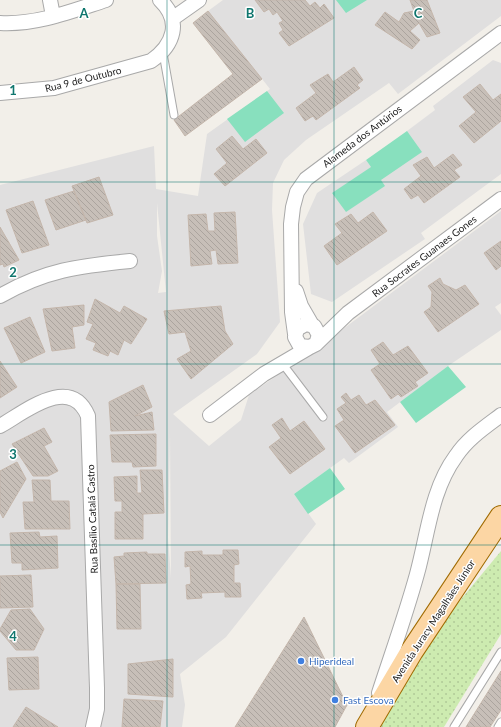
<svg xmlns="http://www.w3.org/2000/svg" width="501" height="727" viewBox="0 0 501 727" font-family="Lato,sans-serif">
  <defs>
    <pattern id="grass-dots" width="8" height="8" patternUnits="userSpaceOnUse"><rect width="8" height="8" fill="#cdebb0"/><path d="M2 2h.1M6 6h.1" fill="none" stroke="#b0c997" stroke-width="1.8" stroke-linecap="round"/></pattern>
    <pattern id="building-back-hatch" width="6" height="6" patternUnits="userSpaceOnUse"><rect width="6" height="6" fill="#c7bfb8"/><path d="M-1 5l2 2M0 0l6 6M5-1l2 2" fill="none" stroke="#aba49e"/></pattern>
  </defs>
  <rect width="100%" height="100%" fill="#f2efe9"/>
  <path fill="#e0dfdf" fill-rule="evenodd" d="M223,0H501V16L398,94L389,83L306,140L284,160L273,183L272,210L280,322L257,354L173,414L209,446L241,420L249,395L331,338L501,211V303L495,307L501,315V330L448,366L387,412L398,427L349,463L344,458L294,494L316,524L226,637L180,674L185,705L182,727H0V185L154,146L156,189L198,196L207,134L270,89L208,11ZM157,203L166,292L158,293L162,271L157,236ZM170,433L171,578L168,538Z
    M493,60L501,63V174L421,233L425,239L332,302L311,294L303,224L317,193L366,160L381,180L407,131L435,110L433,106Z"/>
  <path fill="url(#grass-dots)" d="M501,551V634L444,727H379L434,632Z"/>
  <path fill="#88e0be" d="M336,0H367L346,13Z
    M267,91L284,113L245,142L227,119Z
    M407,131L422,152L381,180L385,186L346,212L332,193L371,167L366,160Z
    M448,366L466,387L416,423L400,402Z
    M330,468L345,489L308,514L294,494Z"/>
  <path fill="url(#building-back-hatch)" stroke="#c4b6ab" d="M255,0H305L310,6L315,2L320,8L324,4L334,18L289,46L279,33L283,30L279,23L283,21L277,12L273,15L269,9L264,12Z
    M410,0H427L440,33L427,37L419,23L410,31L420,40L412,49L375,25L385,12L399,22L404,13L414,11Z
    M208,11L262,79L185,136L174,120L233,74L193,23Z
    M354,67L363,80L357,85L360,88L316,120L313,116L305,121L296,108L316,93L310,85L328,74L333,82Z
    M480,84L493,100L501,94V121L474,143L459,126L476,112L463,97Z
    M232,136L243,149L256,139L267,153L225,186L214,174L227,163L216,149Z
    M453,154L462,165L454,170L460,177L424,203L418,195L411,199L404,189L421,176L413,165L427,157L434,168Z
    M99,177L113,215L87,223L72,186Z
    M74,191L86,220L56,230L45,200Z
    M33,201L49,245L22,253L6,210Z
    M235,212L238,263L218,264L216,250L210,251L212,264L191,266L188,215L206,214L208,231H215L214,213Z
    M373,212L387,231L337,265L324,246L342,233L335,224L351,214L358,223Z
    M0,227L19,260L4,267L3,264L0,265Z
    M501,241V266L496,270L484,253Z
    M440,278L443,284L456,290L465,285L479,304L438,332L424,312L431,307L432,292L428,286Z
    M95,299L120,313L124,306L147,319L131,344L124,340L118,355L110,351L108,356L93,350L96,343L86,339L93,324L87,322Z
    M84,305V325L72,327L75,348L52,351L43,309Z
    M221,306L225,331L233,344L191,379L177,359L191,351L185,332L169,334L164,311Z
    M30,317L45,352L21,363L4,328Z
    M383,342L393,355L408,346L428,373L415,382L418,386L401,397L398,394L391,399L371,370L380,364L371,350Z
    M0,361L17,387L0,398Z
    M143,385L152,407L135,416L152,412L154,430L111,431L109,402Z
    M346,393L351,400L359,395L366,405L375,400L395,425L355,453L335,426L344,420L337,409L346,403L341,397Z
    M282,418L290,431L304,421L325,449L290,474L269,447L281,438L272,425Z
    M44,428L52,442L44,446L58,471L48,476H33L12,444Z
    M156,434V466L133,467L132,462H112L110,435Z
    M17,462L26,479L3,518L0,512V471Z
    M140,470H162L164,513L143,514V539H115V512H122V501H115L114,477L137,476V493H142Z
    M32,480H50L51,501H69L70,529H25L23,502H34Z
    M39,532L40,537L57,536L58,568L22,570V563H12L10,533Z
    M223,550H238L239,564L234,565V583H240L241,597H225V592L201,593L202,598L187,599L186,585L191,584L190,566L185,567V552L202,551V555H223Z
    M147,552V554H165L166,583L116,584L114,557L124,556V553Z
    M31,575L33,607L0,608V576Z
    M116,584H140L141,629H117Z
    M30,609L44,629L34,650H16L0,631V629L11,610Z
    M304,617L347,705L335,727H235Z
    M38,657L39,689L9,690L7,658Z
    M173,659V697L128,694V664Z
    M501,671V710L490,727H466Z
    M124,699L163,701L160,727H122Z
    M26,707L58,727H13Z"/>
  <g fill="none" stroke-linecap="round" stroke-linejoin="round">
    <defs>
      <path id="lane" d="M163,53L174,115
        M282,363L323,417
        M454,727L501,652
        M498,727L501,722"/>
      <path id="street" d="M50,0L53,16
        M172,19L199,0
        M0,23C37,25 72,11 106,0
        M0,93L54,88L151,61C174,45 182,21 160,0
        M296,291L301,306L312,325
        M0,296C45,270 79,266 130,261
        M295,334L292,312L291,224L293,207L297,192L306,179L501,33
        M316,344L319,335L314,326L306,324L297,329L295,337L300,346L310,347L316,344L348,313L501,199
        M210,415L264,374L310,347
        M0,426C25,412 70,374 88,416L97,688V709L93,727
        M379,693C392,653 406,614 417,574C428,534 431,490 456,456C467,439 485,427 501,415"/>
      <path id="primary" d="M367,727L412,651L501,517"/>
    </defs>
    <use href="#lane" stroke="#a9a9a9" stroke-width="9"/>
    <use href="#street" stroke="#a9a9a9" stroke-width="16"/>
    <use href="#primary" stroke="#a06b00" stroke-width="24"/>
    <use href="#lane" stroke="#fff" stroke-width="7"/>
    <use href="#street" stroke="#fff" stroke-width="14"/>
    <use href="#primary" stroke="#fcd6a4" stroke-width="22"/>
  </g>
  <path fill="none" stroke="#0f766e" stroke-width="1" stroke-opacity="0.55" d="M167,0V727M334,0V727M0,182H501M0,364H501M0,545H501"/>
  <g fill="#3f7fe0" stroke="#fff" stroke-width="1.5">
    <circle cx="301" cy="661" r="4"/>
    <circle cx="335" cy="700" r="4"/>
  </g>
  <g text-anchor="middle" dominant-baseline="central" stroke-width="3" stroke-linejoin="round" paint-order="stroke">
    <g font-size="10" fill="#222" stroke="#fff">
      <text transform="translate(83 79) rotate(-14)">Rua 9 de Outubro</text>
      <text transform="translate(362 136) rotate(-37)">Alameda dos Antúrios</text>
      <text transform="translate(424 256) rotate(-37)">Rua Socrates Guanaes Gones</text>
      <text transform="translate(92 519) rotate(-92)">Rua Basílio Catalá Castro</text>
      <text transform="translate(433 621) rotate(-57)">Avenida Juracy Magalhães Júnior</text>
    </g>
    <g font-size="10" fill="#366cbe" stroke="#fff" text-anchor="start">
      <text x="309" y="661">Hiperideal</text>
      <text x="343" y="700">Fast Escova</text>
    </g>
  </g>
  <g font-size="13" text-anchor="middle" font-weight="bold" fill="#0f766e" stroke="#fff" stroke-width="3" stroke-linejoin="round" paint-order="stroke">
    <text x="84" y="18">A</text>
    <text x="250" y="18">B</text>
    <text x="418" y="18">C</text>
    <text x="13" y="95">1</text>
    <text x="13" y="277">2</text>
    <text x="13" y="459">3</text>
    <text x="13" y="641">4</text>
  </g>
</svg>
